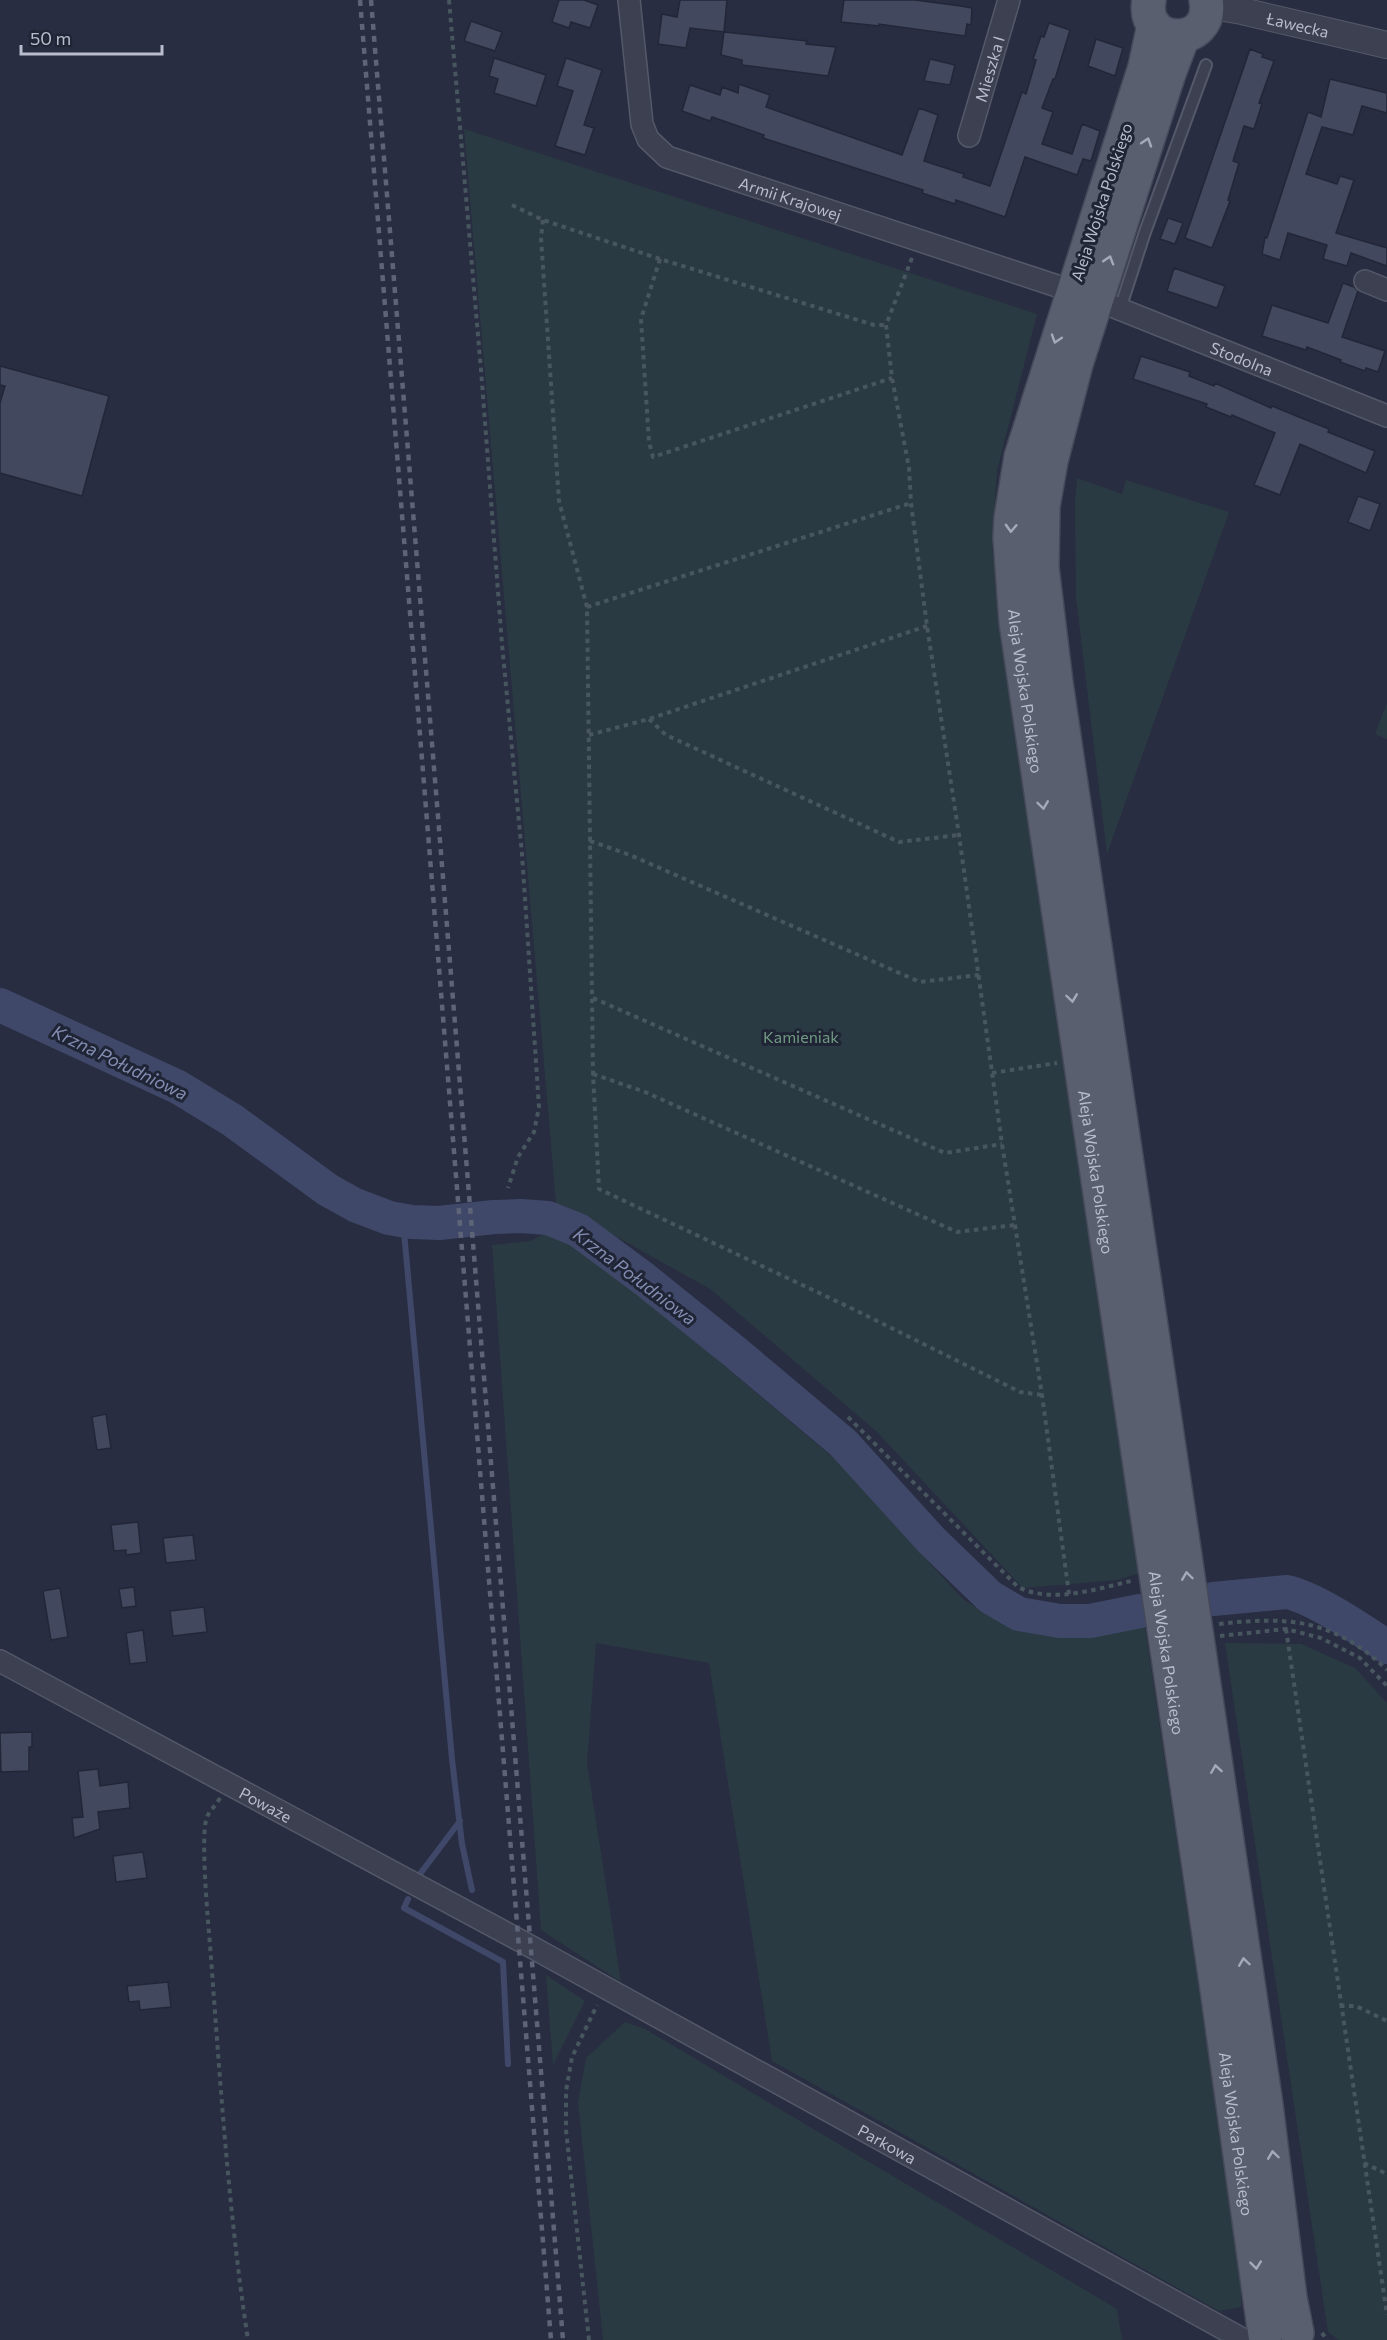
<svg xmlns="http://www.w3.org/2000/svg" width="1387" height="2340" viewBox="0 0 1387 2340" font-family="Commissioner,sans-serif">
  <rect width="100%" height="100%" fill="#282d41"/>
  <path fill="#2a3a42" d="M464,129L1037,314L997,471L992,549L1140,1573L1117,1580L1023,1588L877,1432L710,1289L556,1203Z
    M1077,478L1122,494L1126,480L1229,512L1107,854L1076,598L1075,503Z
    M1387,703V739L1375,734Z
    M551,1230L601,1261L857,1478L909,1541L964,1600L1009,1627L1053,1636L1144,1622L1241,2269V2307L1219,2311L772,2061L709,1663L596,1643L587,1763L621,1982L541,1930L492,1245L531,1241Z
    M1225,1643L1301,1644L1355,1668L1387,1703V2340H1339L1328,2332Z
    M546,1975L585,2001L553,2065Z
    M625,2022L645,2029L1117,2309L1122,2340H603L578,2102L586,2058Z"/>
  <g fill="none" stroke-linecap="round" stroke-linejoin="round">
    <path stroke="#3f4869" stroke-width="6" d="M403,1221L452,1759L462,1844L472,1890
      M420,1874L460,1821
      M408,1899L404,1908L503,1962L508,2064"/>
    <path stroke="#3f4869" stroke-width="34" d="M0,1005L178,1087L232,1120L328,1190L355,1205L389,1218L412,1222L439,1223L494,1217L521,1216L548,1218L578,1230L644,1279L736,1353L843,1443L932,1541L990,1597L1019,1614L1060,1621H1090L1140,1611
      M1213,1599L1287,1592C1315,1598 1362,1630 1387,1647"/>
  </g>
  <path fill="#42485e" stroke="#222738" stroke-width="1.5" d="M559,0H584L598,5L590,28L571,22L569,28L552,22Z
    M680,0H727L724,32L690,28L686,48L658,44L662,14L677,17Z
    M844,0H915L961,6L972,8L971,25L967,24L965,36L879,24V26L841,22Z
    M471,21L502,32L495,51L464,41Z
    M1049,23L1070,30L1055,79H1053L1042,108L1053,112L1042,144L1072,154L1082,124L1100,131L1091,161L1083,159L1077,175L1025,157L1005,217L956,200L955,204L922,193L923,190L763,138L764,135L712,117L710,121L682,111L690,85L720,95L722,87L738,93L739,84L770,95L766,107L902,155L919,108L938,115L924,161L964,174L963,177L990,186L1022,92L1026,94L1036,60L1033,59L1041,36L1044,37Z
    M724,32L807,41L806,44L836,47L828,76L742,65V60L721,55Z
    M1096,39L1123,48L1115,76L1088,66Z
    M1250,49L1263,54L1262,57L1274,61L1259,103L1262,104L1254,129L1244,126L1233,161L1239,163L1228,200L1230,201L1212,248L1185,238Z
    M494,58L546,75L536,106L494,93L498,79L489,76Z
    M566,58L602,70L584,125L594,128L585,155L555,146L573,91L557,86Z
    M930,59L955,65L950,85L924,81Z
    M1330,79L1387,93V113L1362,106L1353,135L1322,127L1306,174L1337,184L1340,176L1354,180L1336,233L1387,248V266L1351,253L1347,266L1323,259L1327,245L1288,233L1280,260L1262,254L1265,237L1267,238L1308,112L1321,117Z
    M1168,218L1183,223L1175,244L1160,239Z
    M1174,268L1225,286L1217,308L1167,291Z
    M1343,283L1354,287L1358,291L1342,337L1385,351L1378,372L1366,368L1365,371L1340,362L1341,360L1307,347L1306,350L1262,336L1272,305L1328,323Z
    M1141,356L1190,372L1189,376L1214,386L1215,383L1271,408L1272,406L1304,419L1329,429L1328,432L1375,451L1366,473L1300,444L1280,495L1254,485L1275,433L1232,415L1231,417L1206,407L1207,404L1133,379Z
    M0,366L109,396L82,496L0,473V403L5,386L0,385Z
    M1358,496L1380,504L1370,531L1348,522Z
    M106,1414L111,1448L97,1450L92,1417Z
    M138,1522L141,1553L126,1555V1550L114,1551L111,1525Z
    M193,1535L196,1560L166,1563L163,1538Z
    M134,1587L136,1606L122,1608L119,1589Z
    M60,1588L68,1637L51,1640L43,1591Z
    M204,1607L207,1632L173,1636L170,1611Z
    M143,1630L147,1662L130,1664L126,1633Z
    M32,1732V1747H29V1771L1,1772L0,1733Z
    M98,1769L100,1786L128,1782L130,1808L98,1812L100,1829L74,1838L72,1818L83,1817L78,1771Z
    M143,1852L147,1878L116,1882L113,1856Z
    M168,1982L171,2007L140,2010L139,2001L129,2002L127,1986Z"/>
  <g fill="none" stroke-linecap="round" stroke-linejoin="round">
    <defs>
      <path id="service" d="M1120,309L1145,232L1206,65"/>
      <g id="minor">
        <path id="s1" d="M629,0L642,124L648,139L667,157L1072,291"/>
        <path id="s2" d="M969,136L1009,0"/>
        <path d="M1365,281L1387,290"/>
        <path id="s3" d="M1097,300L1387,416"/>
        <path id="s4" d="M0,1661L519,1940L1244,2340"/>
      </g>
      <g id="tertiary">
        <path id="s5" d="M1207,5L1242,11L1387,45"/>
      </g>
      <g id="primary">
        <path d="M1149,0C1140,48 1215,48 1206,0"/>
        <path id="s6" d="M1154,25L1145,67L1021,457L1011,518L1010,538L1016,622L1218,1996L1265,2335"/>
        <path d="M1183,36L1168,76L1076,364L1051,461L1043,506L1042,568L1056,683L1266,2105L1290,2298L1297,2333"/>
      </g>
    </defs>
    <use href="#service" stroke="#545868" stroke-width="14"/>
    <use href="#minor" stroke="#545868" stroke-width="24"/>
    <use href="#tertiary" stroke="#545868" stroke-width="28"/>
    <use href="#primary" stroke="#46495a" stroke-width="36"/>
    <path stroke="#48575f" stroke-width="4" stroke-dasharray="4.5 4.5" stroke-linecap="butt" d="M449,0L481,370L502,644L522,854L539,1107L534,1132L518,1157L508,1188
      M512,205L543,220L660,259L874,325H886
      M543,220L541,238L559,501L587,607L593,1074L599,1189L853,1309L1020,1392L1042,1395
      M912,258L886,325L892,378L909,468L911,503L927,626L959,835L1002,1144L1042,1395L1069,1594
      M660,259L641,319L649,442L653,457L892,378
      M587,607L911,503
      M649,719L666,735L899,842L959,835
      M589,735L649,719L927,626
      M590,841L630,855L920,982L979,975
      M593,998L945,1153L1002,1144
      M992,1073L1057,1063
      M593,1074L645,1092L957,1232L1015,1225
      M848,1417L1018,1587C1052,1604 1096,1589 1131,1581
      M1219,1624C1287,1616 1335,1619 1387,1670
      M1286,1629L1387,2315
      M1220,1636L1286,1629L1321,1638L1360,1658L1387,1686
      M220,1798C216,1805 210,1810 207,1817C200,1833 208,1922 210,1945C220,2077 228,2209 248,2340
      M1340,2006H1356L1387,2021
      M1364,2163L1387,2174
      M1322,2333L1327,2340
      M589,2340L566,2130V2091L572,2057L597,2005"/>
    <use href="#service" stroke="#3c4051" stroke-width="10"/>
    <use href="#minor" stroke="#3c4051" stroke-width="21"/>
    <use href="#tertiary" stroke="#3c4051" stroke-width="26"/>
    <use href="#primary" stroke="#5a5f70" stroke-width="33"/>
    <path stroke="#5e6477" stroke-width="4.5" stroke-dasharray="6 6" stroke-linecap="butt" d="M360,0L551,2340
      M371,0L563,2340"/>
  </g>
  <defs><path id="oneway-chevron" d="M-2-3.5L2.5 0L-2 3.5" fill="none" stroke-width="1.6" stroke-linecap="round" stroke-linejoin="round" transform="scale(1.5)"/></defs>
  <g stroke="#a6a9b9">
    <use href="#oneway-chevron" transform="translate(1147 142) rotate(-72)"/>
    <use href="#oneway-chevron" transform="translate(1109 260) rotate(-73)"/>
    <use href="#oneway-chevron" transform="translate(1056 339) rotate(108)"/>
    <use href="#oneway-chevron" transform="translate(1011 528) rotate(92)"/>
    <use href="#oneway-chevron" transform="translate(1043 805) rotate(82)"/>
    <use href="#oneway-chevron" transform="translate(1072 998) rotate(82)"/>
    <use href="#oneway-chevron" transform="translate(1187 1576) rotate(-98)"/>
    <use href="#oneway-chevron" transform="translate(1216 1769) rotate(-99)"/>
    <use href="#oneway-chevron" transform="translate(1244 1962) rotate(-98)"/>
    <use href="#oneway-chevron" transform="translate(1273 2155) rotate(-98)"/>
    <use href="#oneway-chevron" transform="translate(1256 2265) rotate(84)"/>
  </g>
  <g text-anchor="middle" dominant-baseline="central" stroke-width="6" stroke-linejoin="round" paint-order="stroke">
    <g font-size="16" fill="#b9bccb" stroke="#202536">
      <text stroke="none"><textPath href="#s5" startOffset="93">Ławecka</textPath></text>
      <text stroke="none"><textPath href="#s2" startOffset="70">Mieszka I</textPath></text>
      <text stroke="none"><textPath href="#s1" startOffset="297">Armii Krajowej</textPath></text>
      <text transform="translate(1101 202) rotate(-72)">Aleja Wojska Polskiego</text>
      <text stroke="none"><textPath href="#s3" startOffset="156">Stodolna</textPath></text>
      <text stroke="none"><textPath href="#s6" startOffset="688">Aleja Wojska Polskiego</textPath></text>
      <text stroke="none"><textPath href="#s6" startOffset="1174">Aleja Wojska Polskiego</textPath></text>
      <text stroke="none"><textPath href="#s6" startOffset="1660">Aleja Wojska Polskiego</textPath></text>
      <text stroke="none"><textPath href="#s4" startOffset="302">Poważe</textPath></text>
      <text stroke="none"><textPath href="#s6" startOffset="2146">Aleja Wojska Polskiego</textPath></text>
      <text stroke="none"><textPath href="#s4" startOffset="1010">Parkowa</textPath></text>
    </g>
    <g font-size="16" fill="#719a83" stroke="#202536">
      <text x="801" y="1036">Kamieniak</text>
    </g>
    <g font-size="18" font-style="italic" fill="#828db1" stroke="#202536">
      <text transform="translate(120 1062) rotate(26)">Krzna Południowa</text>
      <text transform="translate(635 1276) rotate(37)">Krzna Południowa</text>
    </g>
  </g>
  <path d="M21 45v9h141v-9" fill="none" stroke="#b9bccb" stroke-width="3"/>
  <text x="30" y="45" font-size="18" fill="#b9bccb" stroke="#202536" stroke-width="4.5" paint-order="stroke">50 m</text>
</svg>
